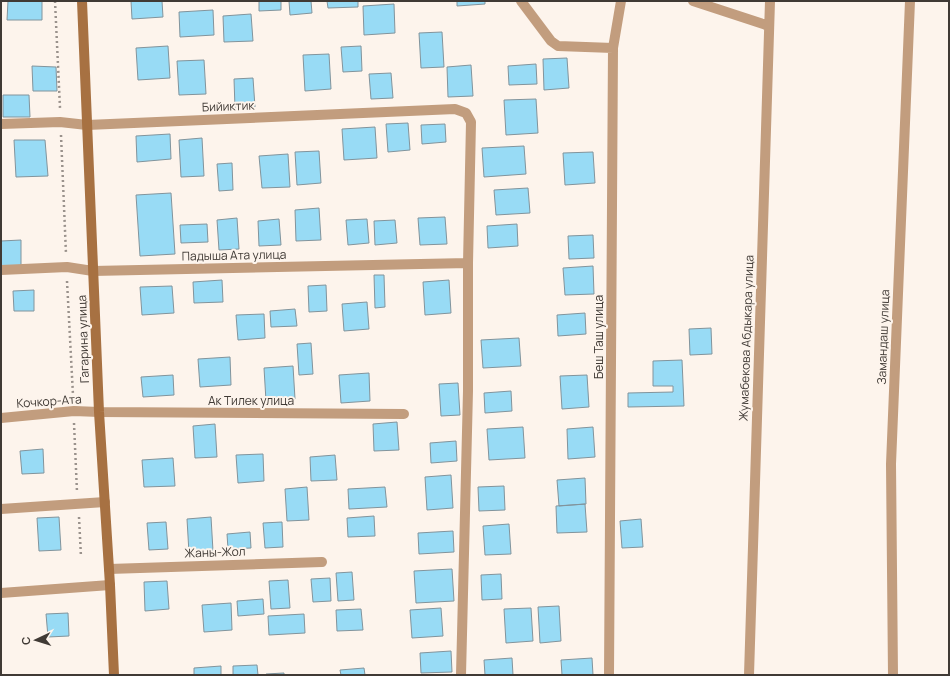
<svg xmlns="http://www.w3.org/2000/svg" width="950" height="676" viewBox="0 0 950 676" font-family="Manrope,sans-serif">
  <rect width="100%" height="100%" fill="#fdf4ec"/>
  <path fill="#98dbf5" stroke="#82949c" d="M8,1H42V20H7Z
    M131,1H162L163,17L132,19Z
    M259,1H281V10L259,11Z
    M289,1H311L312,13L290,15Z
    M327,1H358V7L328,8Z
    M457,1H485V4L457,6Z
    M394,4L395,33L364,35L363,6Z
    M213,10L214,35L180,37L179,12Z
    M251,14L253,41L224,42L223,16Z
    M442,32L444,67L421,68L419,33Z
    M168,46L170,78L138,80L136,48Z
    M361,46L362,71L343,72L341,47Z
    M329,54L331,89L305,91L303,55Z
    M567,58L569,88L544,90L543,59Z
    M204,60L206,94L179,95L177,61Z
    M536,64L537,84L509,85L508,66Z
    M471,65L473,96L448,97L447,67Z
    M32,66L56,67L57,91H33Z
    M391,73L393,98L371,99L369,74Z
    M253,78L255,107L235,108L234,79Z
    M3,95H29L30,117H3Z
    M536,99L538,133L506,135L504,100Z
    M408,123L410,150L388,152L386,124Z
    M445,124L446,142L422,144L421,125Z
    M375,127L377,158L344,160L342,129Z
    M170,134L171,159L137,162L136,136Z
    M202,138L204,176L181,177L179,140Z
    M14,140H45L48,176L16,177Z
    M524,146L526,174L484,177L482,148Z
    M319,151L321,183L297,185L295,152Z
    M593,152L595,183L565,185L563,153Z
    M288,154L290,187L262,188L259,156Z
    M232,163L233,190L219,191L217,164Z
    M528,188L530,213L496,215L494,190Z
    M171,193L175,254L140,256L136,195Z
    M319,208L321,240L296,241L295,210Z
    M445,217L447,244L420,245L418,218Z
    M237,218L239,249L219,250L217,220Z
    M279,219L281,245L259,246L258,221Z
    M367,219L369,243L348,245L346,220Z
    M395,220L397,243L375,245L374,221Z
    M207,224L208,242L181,243L180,225Z
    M517,224L518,246L488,248L487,226Z
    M593,235L594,258L569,259L568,236Z
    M21,240V266L1,267V241Z
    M593,266L594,294L565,295L563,268Z
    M374,275H384L385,307L375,308Z
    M222,280L223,302L194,303L193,282Z
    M449,280L451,313L425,315L423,282Z
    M326,285L327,311L309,312L308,286Z
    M172,286L174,313L142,315L140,287Z
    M34,290V311H14L13,291Z
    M367,302L369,329L344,331L342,304Z
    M295,309L297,326L271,327L270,311Z
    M585,313L586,334L558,336L557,315Z
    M264,314L265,338L238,340L236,315Z
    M711,328L712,354L690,355L689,329Z
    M519,338L521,366L483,368L481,340Z
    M311,343L313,374L299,375L297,344Z
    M230,357L231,385L200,387L198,359Z
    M682,360L684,406L628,407V393L673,392V386H653V361Z
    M293,366L295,399L266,401L264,368Z
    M369,373L370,401L341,403L339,375Z
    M173,375L174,395L143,397L141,377Z
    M587,375L589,407L562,409L560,376Z
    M458,383L460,415L441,416L439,384Z
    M511,391L512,411L485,413L484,393Z
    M397,422L399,450L374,451L373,424Z
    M215,424L217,457L195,458L193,426Z
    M523,427L525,458L489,460L487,429Z
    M593,427L595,457L568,459L567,429Z
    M456,441L457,461L431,463L430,443Z
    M43,449L44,473L22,474L20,451Z
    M263,454L264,481L238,483L236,455Z
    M335,455L337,480L311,481L310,457Z
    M173,458L175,486L144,487L142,460Z
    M451,475L453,508L427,510L425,477Z
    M585,478L586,504L559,506L557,480Z
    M504,486L505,510L479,511L478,487Z
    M307,487L309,520L287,521L285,489Z
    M385,487L387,507L349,509L348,489Z
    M585,504L587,532L557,533L556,506Z
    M374,516L375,536L348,537L347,518Z
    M59,517L61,550L39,551L37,518Z
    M211,517L213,551L189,553L187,519Z
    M641,519L643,547L622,548L620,521Z
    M166,522L168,549L149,550L147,523Z
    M282,522L283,547L265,548L263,523Z
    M509,524L511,554L485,555L483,526Z
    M453,531L454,552L419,554L418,533Z
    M250,532L251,548L228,549L227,534Z
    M452,569L454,601L416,603L414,571Z
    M352,572L354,600L338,601L336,573Z
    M501,574L502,599L482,600L481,575Z
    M330,578L331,601L313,602L311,579Z
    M288,580L290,608L271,609L269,581Z
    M167,581L169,609L145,611L144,582Z
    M263,599L264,614L238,616L237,601Z
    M231,603L232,630L204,632L202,605Z
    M559,606L561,641L540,643L538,607Z
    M441,608L443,636L412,638L410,610Z
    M531,608L533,641L506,643L504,609Z
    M361,609L363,630L337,631L336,610Z
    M68,613L69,636L48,637L46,614Z
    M304,614L305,633L269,635L268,616Z
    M451,651L452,672L421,673L420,653Z
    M512,658L513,675H485L484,660Z
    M592,658L593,675H562L561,660Z
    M257,665L258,675H233V666Z
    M221,666V675H194V668Z
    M364,668L365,675H341L340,670Z
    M284,673V675H266V674Z"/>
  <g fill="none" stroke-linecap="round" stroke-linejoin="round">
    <path stroke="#9a928c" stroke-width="2.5" stroke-dasharray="2 3" stroke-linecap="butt" d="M55,1L60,108
      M61,135L66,254
      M67,281L73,395
      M74,423L77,492
      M79,517L81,557"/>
    <path stroke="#c29d7e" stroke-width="10" d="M521,1L551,41L558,46L613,48
      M693,1L769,26
      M1,124L60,122L87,125L455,109L466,113L471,122L468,263V391L461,675
      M1,270L67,267L93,271L468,263
      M1,418L74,411L99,412L404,414
      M1,509L105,502
      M109,569L322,562
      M1,593L110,585
      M609,675L613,48L621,1
      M749,675L770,1
      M893,675L891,464L910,1"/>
    <path stroke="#a77142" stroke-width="10" d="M82,1L99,412L110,585L114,675"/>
  </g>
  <g text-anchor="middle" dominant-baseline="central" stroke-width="4" stroke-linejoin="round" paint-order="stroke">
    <g font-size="12" fill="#403a35" stroke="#fdf4ec">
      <text transform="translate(228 106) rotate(-2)">Бийиктик</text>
      <text transform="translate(234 255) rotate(-1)">Падыша Ата улица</text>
      <text transform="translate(598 337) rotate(-90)">Беш Таш улица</text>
      <text transform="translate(883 337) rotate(-88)">Замандаш улица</text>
      <text transform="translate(746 338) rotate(-88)">Жумабекова Абдыкара улица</text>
      <text transform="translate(83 339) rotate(-92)">Гагарина улица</text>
      <text x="251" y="400">Ак Тилек улица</text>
      <text transform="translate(49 401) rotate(-4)">Кочкор-Ата</text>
      <text transform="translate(215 552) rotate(-2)">Жаны-Жол</text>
    </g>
  </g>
  <rect width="950" height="676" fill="none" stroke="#403a35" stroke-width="4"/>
  <g transform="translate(36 640) rotate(266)" stroke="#fdf4ec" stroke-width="3" paint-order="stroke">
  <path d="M0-3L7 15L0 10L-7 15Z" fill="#403a35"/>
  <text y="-6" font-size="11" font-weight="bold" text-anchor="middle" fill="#403a35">С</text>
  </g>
</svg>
